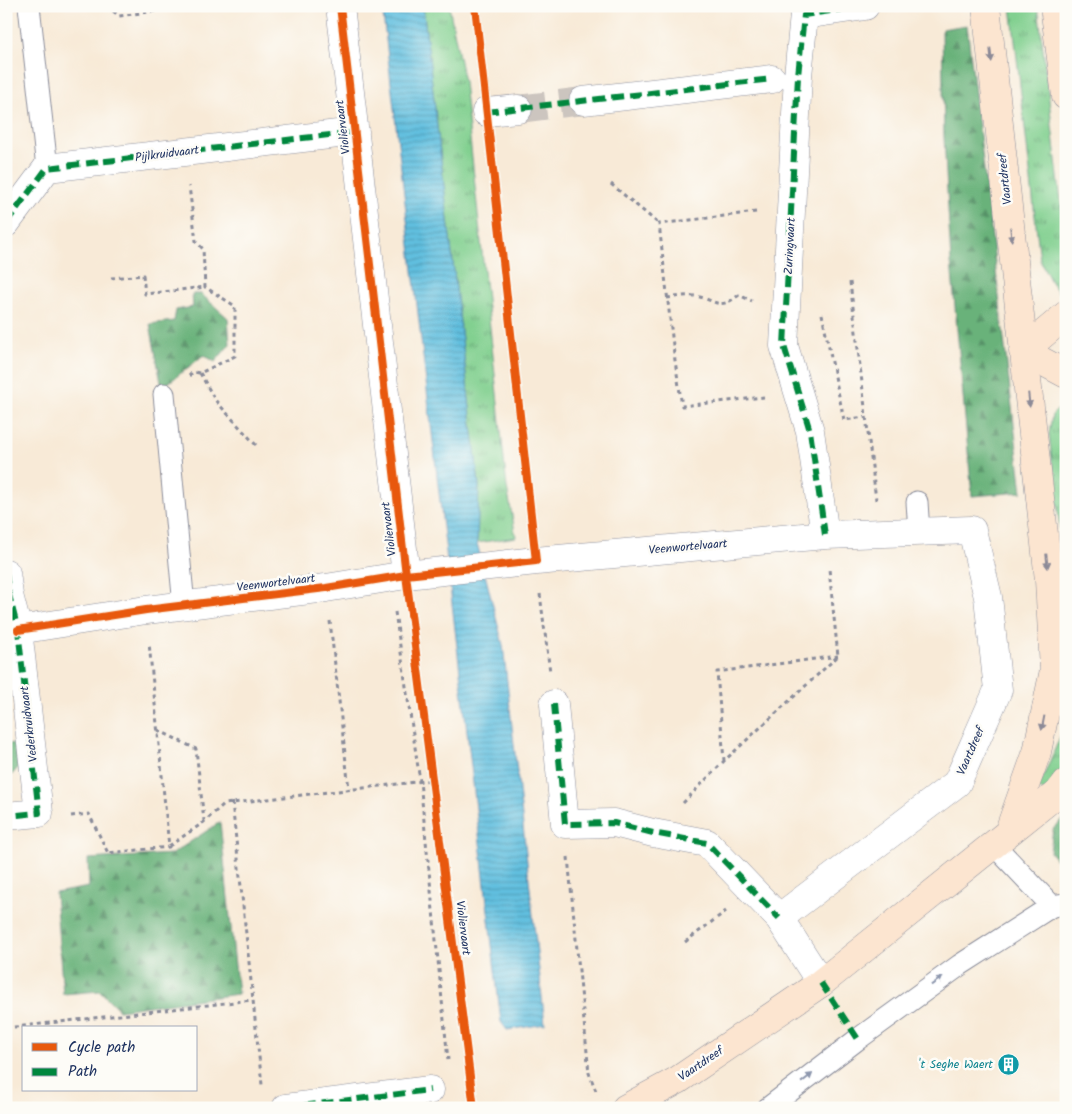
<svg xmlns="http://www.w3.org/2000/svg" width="1072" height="1114" viewBox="0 0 1072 1114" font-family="Kalam,sans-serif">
  <defs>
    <pattern id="grass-tufts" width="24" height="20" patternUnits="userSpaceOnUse" patternTransform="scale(1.25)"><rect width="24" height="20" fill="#82d090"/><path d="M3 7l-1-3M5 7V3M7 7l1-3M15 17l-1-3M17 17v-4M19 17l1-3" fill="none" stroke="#6aa979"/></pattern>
    <pattern id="forest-firs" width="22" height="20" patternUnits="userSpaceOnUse" patternTransform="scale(1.25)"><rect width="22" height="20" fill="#69b27a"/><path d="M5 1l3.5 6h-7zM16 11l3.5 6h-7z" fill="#569167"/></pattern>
    <pattern id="water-rules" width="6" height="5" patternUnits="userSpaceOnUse" patternTransform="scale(1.25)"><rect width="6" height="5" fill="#61bfdf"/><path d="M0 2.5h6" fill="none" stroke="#4f9cb8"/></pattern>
  </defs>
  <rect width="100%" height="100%" fill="#fdfcf7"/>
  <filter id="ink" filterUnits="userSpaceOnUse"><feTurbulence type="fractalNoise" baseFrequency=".02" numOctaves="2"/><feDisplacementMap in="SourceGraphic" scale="10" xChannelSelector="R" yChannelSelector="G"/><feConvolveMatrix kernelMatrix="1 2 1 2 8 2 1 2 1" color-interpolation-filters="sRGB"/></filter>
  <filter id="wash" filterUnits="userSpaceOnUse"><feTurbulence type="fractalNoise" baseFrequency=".0096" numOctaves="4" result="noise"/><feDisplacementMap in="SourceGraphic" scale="20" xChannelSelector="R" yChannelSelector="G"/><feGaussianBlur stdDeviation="1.12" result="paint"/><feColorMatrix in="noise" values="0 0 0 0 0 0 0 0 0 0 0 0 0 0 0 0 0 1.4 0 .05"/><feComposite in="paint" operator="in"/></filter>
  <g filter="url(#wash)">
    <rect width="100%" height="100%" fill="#f8ead7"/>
    <path fill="url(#grass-tufts)" stroke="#4e8077" d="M423,6H449L464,82L507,488L516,537L477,543L479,485Z
      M1011,6H1038L1066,245V303L1051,282L1040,260Z
      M1066,401V581L1049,434L1052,415Z
      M1066,723V766L1047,792L1038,789Z"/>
    <path fill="url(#forest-firs)" stroke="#42706c" d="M967,25L1022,492L972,496L951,262L944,137L942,29Z
      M192,294H201L228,318L230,344L215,362L204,355L162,388L150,324L174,321L176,310L193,307Z
      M16,743L18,768L6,781V744Z
      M1066,816V872L1050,852L1053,829Z
      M220,822L238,994L119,1010L100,991L63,994L55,893L89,887L88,859L172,854Z"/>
    <path fill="url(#water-rules)" stroke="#3e779e" d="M382,6H423L479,485L477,543L503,645L545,1024L507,1030L501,1022Z"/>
  </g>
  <g filter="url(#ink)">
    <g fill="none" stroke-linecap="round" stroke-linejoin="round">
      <path stroke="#ccc5bf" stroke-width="28" stroke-dasharray="28 14" stroke-linecap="butt" d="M518,109L583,101"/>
      <defs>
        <path id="lane" d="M29,6L47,168
          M164,394L184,606
          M917,502L919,532
          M994,845L1052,906
          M768,1108L858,1039L960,965L1052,906L1066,904"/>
        <path id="street" d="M340,6L406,575
          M583,101L772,79
          M486,112L518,109
          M6,223L47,168L355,132
          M825,535L810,431L784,346L798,76L804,15L865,6
          M6,573L9,595L18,630L39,813L6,816
          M18,630L146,610L326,588L406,575L536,561L825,535L972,530L988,597L998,690L957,783L779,918
          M554,704L565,824L614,823L653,833L707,843L779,918L821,983
          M286,1108L430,1090"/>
        <path id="secondary" d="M986,6L1049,580L1054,670L1037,752L1009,831
          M1054,6L1066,96
          M1023,351L1066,315
          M1023,351L1066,374
          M626,1108L678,1080L821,983L1059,792L1066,783"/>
      </defs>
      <use href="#lane" stroke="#8a8c9a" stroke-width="23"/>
      <use href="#street" stroke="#8a8c9a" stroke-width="29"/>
      <use href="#secondary" stroke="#8a8c9a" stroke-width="29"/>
      <path stroke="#8a8c9a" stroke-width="3" stroke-dasharray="4 4" stroke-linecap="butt" d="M107,6L119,16L192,6
        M6,142L13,141
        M611,184L659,224
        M756,212L659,224L674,354L682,406L764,397
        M111,278L143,275L145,294L205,287
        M850,282L876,500
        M667,298C676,297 686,295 695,296C716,299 717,312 739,295L752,301
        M822,314L844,420L865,417
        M200,373L215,400L256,445
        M189,376L193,372L200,373L235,356V306L205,287L203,249L196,241L189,186
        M540,594L550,672
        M395,612L420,781L448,1060
        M330,621L349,789
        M158,730L196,749L204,821
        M724,761L717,672L838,656
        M232,802L262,1085
        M683,803L724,761L838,656L829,569
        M71,816L89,814L108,853L169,847L149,643
        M169,846L204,822L224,804L433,780
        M568,857L589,1073L596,1091
        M685,942L726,911
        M6,1028L252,1000"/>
      <use href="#lane" stroke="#fff" stroke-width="21"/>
      <use href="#street" stroke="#fff" stroke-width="28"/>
      <use href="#secondary" stroke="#fce5d0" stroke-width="28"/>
      <path stroke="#00873e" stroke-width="6" stroke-dasharray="12 6" stroke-linecap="butt" d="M486,112L772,79
        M6,223L47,168L355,132
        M825,535L810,431L784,346L798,76L804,15L865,6
        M6,573L9,595L18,630L39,813L6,816
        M554,704L565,824L614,823L653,833L707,843L779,918
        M821,983L858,1039
        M286,1108L430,1090"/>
      <defs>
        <path id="cycleway" d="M340,6L406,575L474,1108
          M18,630L146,610L326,588L406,575L536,561L475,6"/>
      </defs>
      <use href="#cycleway" stroke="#fdfcf7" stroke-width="11"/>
      <use href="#cycleway" stroke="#e8590c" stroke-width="8"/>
    </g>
    <defs><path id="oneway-solid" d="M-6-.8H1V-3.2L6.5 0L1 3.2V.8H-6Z" transform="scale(1.25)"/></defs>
    <g fill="#8c8a97">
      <use href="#oneway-solid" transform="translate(991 55) rotate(84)"/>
      <use href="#oneway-solid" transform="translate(1011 234) rotate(84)"/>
      <use href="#oneway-solid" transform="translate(1029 400) rotate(84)"/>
      <use href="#oneway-solid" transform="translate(1047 561) rotate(84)"/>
      <use href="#oneway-solid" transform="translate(1043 723) rotate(101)"/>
    </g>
    <g fill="#8d97ae">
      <use href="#oneway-solid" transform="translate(937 981) rotate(-36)"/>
      <use href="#oneway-solid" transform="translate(807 1078) rotate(-38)"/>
    </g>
  </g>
  <defs>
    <symbol id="building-disc" viewBox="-11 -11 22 22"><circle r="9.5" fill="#0f9aa8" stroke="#fdfcf7"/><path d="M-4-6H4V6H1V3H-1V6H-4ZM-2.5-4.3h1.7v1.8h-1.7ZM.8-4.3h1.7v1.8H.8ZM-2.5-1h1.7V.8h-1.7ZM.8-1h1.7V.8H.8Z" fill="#fff"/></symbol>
  </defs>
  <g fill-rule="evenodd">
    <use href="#building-disc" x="996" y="1052" width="25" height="25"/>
  </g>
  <g text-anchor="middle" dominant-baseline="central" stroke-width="5" stroke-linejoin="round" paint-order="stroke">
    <g font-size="12" fill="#1b2f5e" stroke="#fdfcf7">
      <text transform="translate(343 127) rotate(-97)">Violiervaart</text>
      <text transform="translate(167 154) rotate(-7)">Pijlkruidvaart</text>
      <text transform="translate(1005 179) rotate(-96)">Vaartdreef</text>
      <text transform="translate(790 246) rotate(-87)">Zuringvaart</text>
      <text transform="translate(389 529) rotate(-97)">Violiervaart</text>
      <text transform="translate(688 547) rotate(-5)">Veenwortelvaart</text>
      <text transform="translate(276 583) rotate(-7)">Veenwortelvaart</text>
      <text transform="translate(29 724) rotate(-97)">Vederkruidvaart</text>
      <text transform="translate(971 751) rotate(-66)">Vaartdreef</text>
      <text transform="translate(463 928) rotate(83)">Violiervaart</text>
      <text transform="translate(701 1064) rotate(-34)">Vaartdreef</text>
    </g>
    <g font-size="12" fill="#0d838f" stroke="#fdfcf7" text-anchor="end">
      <text x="993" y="1064">'t Seghe Waert</text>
    </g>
  </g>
  <rect width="1072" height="1114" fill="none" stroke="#fdfcf7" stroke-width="25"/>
  <rect x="22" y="1026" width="175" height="65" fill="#fdfcf7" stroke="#a3aaba"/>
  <rect x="32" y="1043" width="25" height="8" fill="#e8590c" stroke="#a3aaba"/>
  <text x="68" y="1052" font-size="15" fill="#1b2f5e">Cycle path</text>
  <rect x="32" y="1068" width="25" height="8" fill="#00873e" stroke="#a3aaba"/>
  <text x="68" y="1076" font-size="15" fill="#1b2f5e">Path</text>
</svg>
